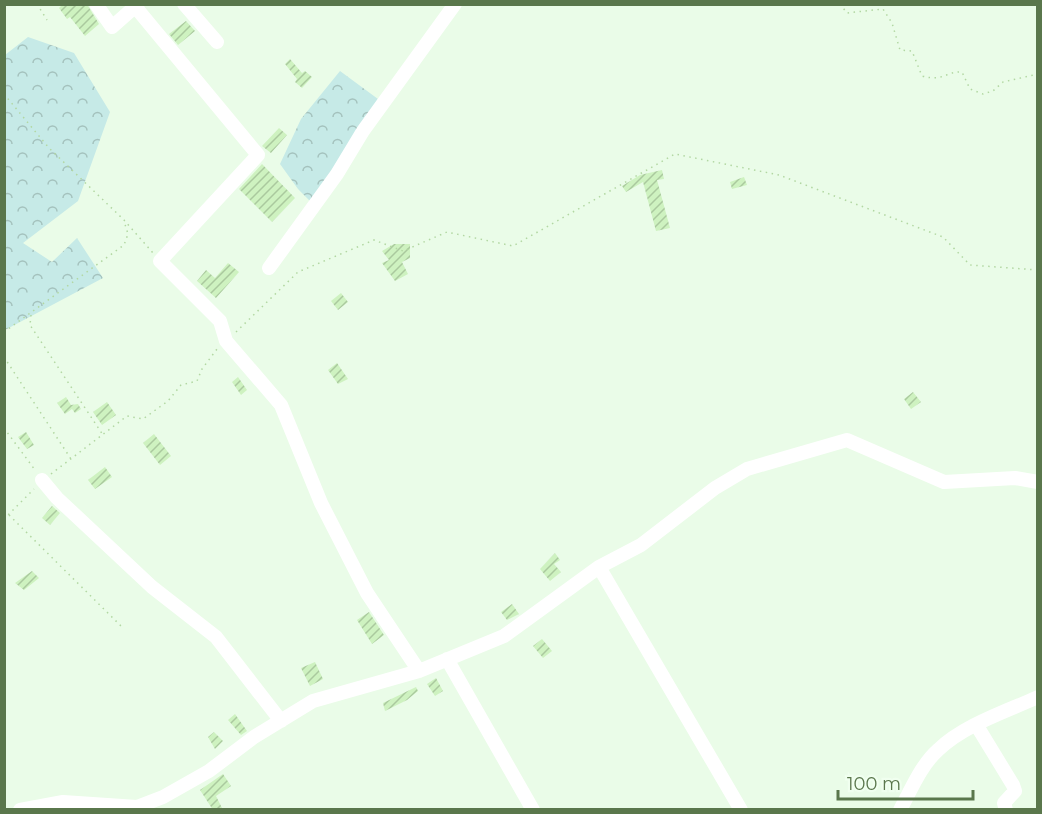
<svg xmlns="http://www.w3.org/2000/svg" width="1042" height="814" viewBox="0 0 1042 814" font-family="Montserrat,sans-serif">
  <defs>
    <pattern id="forest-crowns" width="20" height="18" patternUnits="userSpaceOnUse" patternTransform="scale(1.5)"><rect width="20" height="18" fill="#c6eae7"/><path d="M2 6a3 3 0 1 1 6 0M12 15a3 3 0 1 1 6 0" fill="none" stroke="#a4c2bd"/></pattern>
    <pattern id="building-hatch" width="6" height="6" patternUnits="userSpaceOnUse" patternTransform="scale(1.5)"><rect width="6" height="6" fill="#cef2c0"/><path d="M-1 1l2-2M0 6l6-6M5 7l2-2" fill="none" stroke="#aac99e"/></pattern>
  </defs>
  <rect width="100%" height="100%" fill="#eafce8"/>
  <path fill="url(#forest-crowns)" d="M28,37L74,53L110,112L78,201L23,243L52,262L77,238L103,278L5,330V55Z
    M340,71L378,99L311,202L298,189L280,164L301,119Z"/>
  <path fill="url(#building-hatch)" d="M63,4H87L99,24L85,36L70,17L67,19L59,8Z
    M186,21L195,31L178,45L169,34Z
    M290,59L302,73L305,71L312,77L302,88L295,82L297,79L285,64Z
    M279,128L287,135L271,153L262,146Z
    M262,164L295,198L272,222L239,189Z
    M662,170L664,179L657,180L670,228L656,231L643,182L626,192L622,186L640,175Z
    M744,177L747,185L732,189L730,182Z
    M394,244H410V258L402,262L408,274L395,281L382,263L389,260L382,251Z
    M228,263L239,272L216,298L197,281L206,270L215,278Z
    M341,293L348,302L338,310L331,301Z
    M337,363L348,379L338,384L328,370Z
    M238,377L247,390L241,395L232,382Z
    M913,392L921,402L911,409L904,399Z
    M66,397L71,405L78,404L81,409L75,413L72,409L65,414L57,403Z
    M107,402L116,415L102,425L93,412Z
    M26,432L34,445L27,449L18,437Z
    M154,434L171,456L160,465L143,443Z
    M105,467L112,477L95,489L88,480Z
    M52,506L60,513L50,525L42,518Z
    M555,553L560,560L554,564L561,572L550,581L540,569Z
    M32,571L39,578L24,590L15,583Z
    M512,604L519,614L507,620L501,612Z
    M369,612L384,635L372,644L357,620Z
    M542,639L552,651L543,658L533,646Z
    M315,662L323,679L310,686L301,668Z
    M436,678L443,691L435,696L427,684Z
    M416,687L418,691L407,700L385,711L383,703Z
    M235,714L247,731L241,735L228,720Z
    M214,732L223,741L215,749L208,737Z
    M223,774L231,786L216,796L223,810H213L200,790Z"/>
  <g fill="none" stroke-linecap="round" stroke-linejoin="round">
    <path stroke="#b2d7a2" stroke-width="1.5" stroke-dasharray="1.5 4.5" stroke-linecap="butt" d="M37,4L47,20
      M840,4L847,13L883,9L892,23L900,50L912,51L922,76C944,82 946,71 962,72L970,89L983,94L993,91L1003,82L1038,74
      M4,94L49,148L124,220L153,253
      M31,315L30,325L103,435
      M4,332L124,245L128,234L124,221
      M236,332L298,272L374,240L403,251L447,232L513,246L675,154L779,175L853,203L943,237L970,265L1038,270
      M4,357L71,459
      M4,428L35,470
      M51,474L127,416L143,419L168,401L181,385L197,381L202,369L217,349
      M9,515L123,628
      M4,519L34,489"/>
    <path stroke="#fff" stroke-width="14" d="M96,4L112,27L138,4
      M133,4L258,155L160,261L220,321L226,341L281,405L321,503L367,593L419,671
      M184,4L217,42
      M269,268L337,174L363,131L455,4
      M42,480L57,498L152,587L216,637L281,721
      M599,567L741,810
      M447,659L533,810
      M977,726L1013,785L1015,791L1004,803L1006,810
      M20,810L63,802L137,807L163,797L209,771L254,737L313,701L419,671L504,636L599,567L641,545L715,488L747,469L847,440L944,482L1015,478L1038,482
      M900,810C911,790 921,765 938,750C964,725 1005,712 1038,697"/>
  </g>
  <rect width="1042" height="814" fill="none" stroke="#5a774c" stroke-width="12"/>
  <path d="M838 790v9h135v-9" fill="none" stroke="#5a774c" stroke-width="3"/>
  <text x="847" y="790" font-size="18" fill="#5a774c" stroke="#f0ffef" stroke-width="4.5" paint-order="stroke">100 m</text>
</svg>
